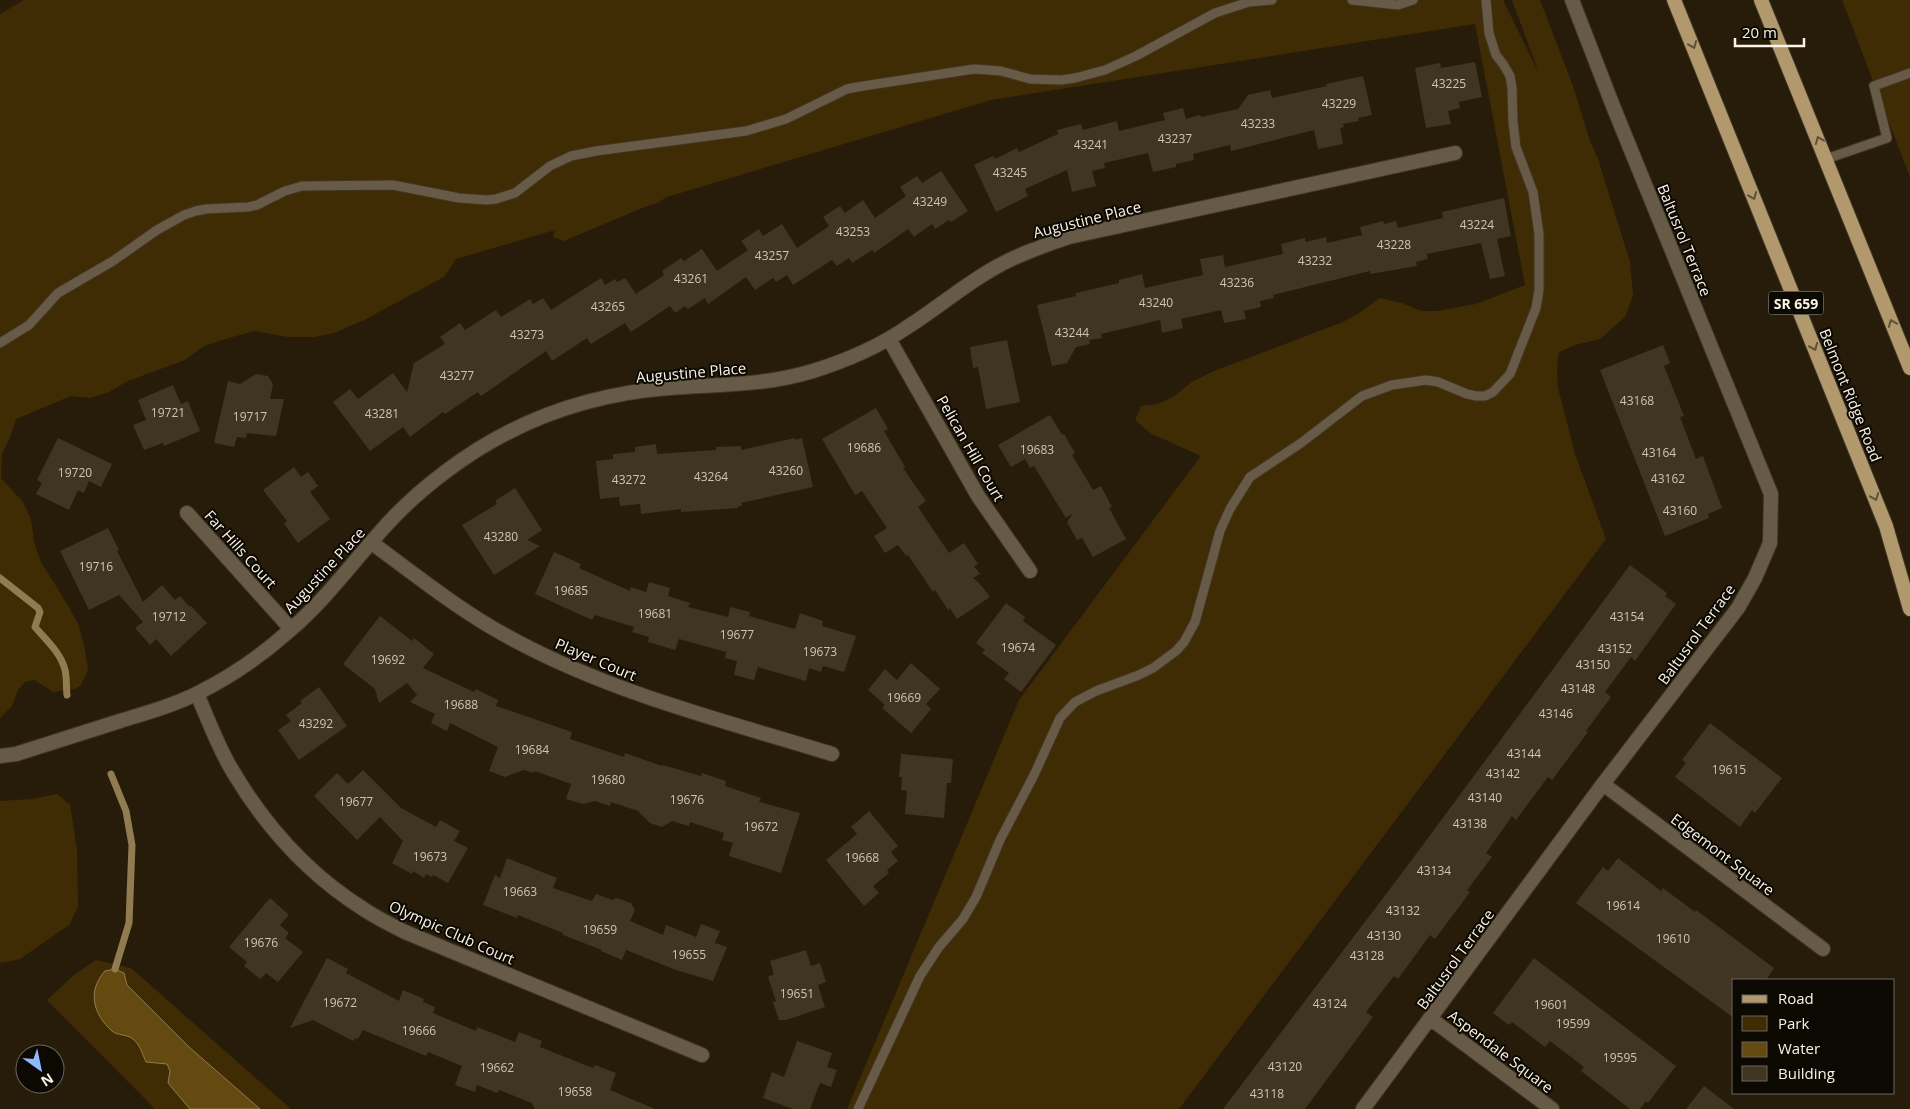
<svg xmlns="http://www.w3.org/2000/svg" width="1910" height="1109" viewBox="0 0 1910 1109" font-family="'Open Sans',sans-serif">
  <rect width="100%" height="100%" fill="#271c09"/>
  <path fill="#402c04" d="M24,0H1503L1539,73L1512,0H1540L1573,86L1590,141L1598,159L1630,262L1633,296L1625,317L1600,339L1575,345L1559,352L1557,369L1558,388L1575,454L1606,539L1179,1109H847L1019,700L1201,456L1150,433L1135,420L1141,406L1158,404L1173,397L1193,381L1214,371L1343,322L1359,313L1380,298L1402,303L1421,311H1437L1476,304L1525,285L1475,24L991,100L667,197L657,203L642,208L564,241L553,237L555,230L456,259L444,277L364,320L334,333L315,337H288L254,331L229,338L204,346L185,360L128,381L107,393L90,398L71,396L16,419L10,437L2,454L1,478L23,502L31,519L34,542L41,562L69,607L79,626L85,650L88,670L80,686L74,689L53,692L34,680L25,682L18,690L12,706L0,718V14Z
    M1842,0H1910V177Z
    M57,794L70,805L77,850L78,907L69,925L20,959L2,963L0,962V801L32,799Z
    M96,960L131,968L291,1109H155L47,1000L74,975Z"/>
  <path fill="#644911" stroke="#917c51" d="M115,969L124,973L127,985L189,1047L260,1109H190L168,1083L170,1071L167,1064L146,1062C142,1053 140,1045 133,1039C127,1034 118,1036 112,1031C93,1014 87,991 105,971Z"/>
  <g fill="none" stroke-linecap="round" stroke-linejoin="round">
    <path stroke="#917c51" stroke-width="7" d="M0,578L38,608L40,612L35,627C46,640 61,653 65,670C67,678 66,687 67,695
      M111,774L126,811L132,845L129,923L115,969"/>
  </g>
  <path fill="#403521" d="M1475,62L1482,97L1459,102L1460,108L1448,111L1451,124L1426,128L1415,68L1440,63L1441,68Z
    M1363,76L1372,115L1358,118L1359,121L1343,124L1344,127L1340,128L1343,144L1318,149L1314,130L1231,151L1230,145L1193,154L1194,160L1176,164V167L1153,172L1148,153L1104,163L1105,168L1092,171L1096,186L1072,192L1067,170L1025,189L1028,196L996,212L974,165L993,156L995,159L1017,148L1019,152L1058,134L1057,130L1081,124L1083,130L1117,121L1119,131L1165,120L1163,113L1183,108L1186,119L1200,115L1201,117L1238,109L1248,95L1270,90L1272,98L1327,86L1326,84Z
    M941,171L968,211L951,222L949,220L935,229L932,224L914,237L908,229L874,253L872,250L852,263L849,258L837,266L832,260L793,285L787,275L776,282L773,278L755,290L746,277L708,304L705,298L688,309L685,306L675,313L670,306L631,332L625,323L591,344L587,338L552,361L546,351L481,396L478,392L445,414L443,412L410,437L403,427L370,451L333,402L350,389L358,399L393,373L407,392L414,363L445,344L440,337L460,323L465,330L496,310L501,317L530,299L533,304L543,298L551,310L601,278L605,285L615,279L617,282L625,278L636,294L664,275L662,271L681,258L684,261L702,249L717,271L748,250L741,241L759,229L763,236L782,224L797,248L829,226L823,217L840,206L845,213L863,200L875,218L906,196L900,187L917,176L922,183Z
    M1504,198L1511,236L1497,239L1505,276L1490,279L1481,243L1427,254L1428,259L1416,262L1417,266L1370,274V271L1273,295L1274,298L1260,301L1261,307L1244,311L1246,319L1224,323L1221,310L1181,319L1183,328L1162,333L1160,320L1101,334L1102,338L1089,340L1090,344L1076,347L1067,363L1052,366L1037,305L1076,296V293L1119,283V280L1142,274L1145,288L1203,275L1200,259L1223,255L1225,267L1283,254L1281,244L1305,238L1306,242L1326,237L1327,243L1362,235L1360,227L1383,221L1384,224L1396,221L1398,228L1443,218L1442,212Z
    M1007,340L1020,402L986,409L978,367L973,368L970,347Z
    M1663,345L1670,363L1664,366L1684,416L1680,417L1696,459L1703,456L1722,508L1708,514L1709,518L1665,536L1600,370Z
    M256,374L268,376L273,384L270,399H284L276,436L247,433L246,438L237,437L234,447L214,443L228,381L240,384Z
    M173,385L181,404L188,401L200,431L164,446L163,443L144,450L133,425L146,420L138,400Z
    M876,408L888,429L884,431L905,467L903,468L926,501L918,507L949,553L964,543L978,564L974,566L980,574L973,578L980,584L990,597L957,619L950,608L948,610L935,590L933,592L908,555L906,556L898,545L885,553L874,536L887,528L862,491L855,495L822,439Z
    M1050,415L1062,435L1064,434L1075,453L1072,455L1093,490L1101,486L1112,507L1109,508L1126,539L1093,557L1082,538L1077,540L1067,522L1073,513L1066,518L1034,466L1030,468L1025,459L1011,467L998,445Z
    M58,438L112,464L101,487L89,481L84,493L78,490L69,510L36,494L42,483L37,480Z
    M795,438V440L802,438L813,487L741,503L742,506H738V508L681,512V509L641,514L640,504L620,506L619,497L600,499L596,461L613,459V454L635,452V447L656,444L657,454L716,450V447L741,446V450Z
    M294,467L301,477L308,472L318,486L310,492L330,519L298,543L284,524L287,521L263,490Z
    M515,488L542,530L527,540L540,546L494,575L462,525L497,504L495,501Z
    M108,528L119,550L117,551L143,602L162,585L175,600L180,596L190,607L191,606L207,623L171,656L156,639L150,645L135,628L143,622L119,595L89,610L60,551Z
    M554,552L581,564L579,568L630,591L631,587L646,592L649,582L670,588L668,596L690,603L688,607L728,617L730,607L750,612L749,616L795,629L800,613L823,621L822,626L856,636L844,672L823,666L821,672L809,668L806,681L758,667L754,680L734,675L737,661L725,658L726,652L679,639L675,650L648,642L649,637L632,632L634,627L595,615L592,620L535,594Z
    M1630,565L1667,593L1665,596L1676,604L1635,661L1631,657L1605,692L1611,697L1586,731L1588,732L1552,780L1548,777L1516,820L1512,816L1486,853L1492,857L1467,890L1470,892L1459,907L1435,939L1430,935L1398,979L1394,976L1366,1012L1373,1017L1305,1109H1223L1405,869Z
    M1006,603L1025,617L1023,621L1056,645L1021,692L1004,679L1009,673L982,653L985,650L976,643Z
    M380,616L412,641L414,638L434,654L423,668L474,692L476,689L498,700L496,706L572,732L570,739L624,757L625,753L662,766L663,765L701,776L702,773L726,781L725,786L761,798L759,802L800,813L781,873L729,856L733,843L722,840L724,833L690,822L689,826L672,821L662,827L650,823L638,811L611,802L610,806L595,801L583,804L566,799L571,784L535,771L534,773L523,770L505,777L489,771L498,747L450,723L447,731L431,723L435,714L410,702L417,695L407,683L379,703L375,689L343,664Z
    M911,663L940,689L926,704L931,709L911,733L882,708L885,705L868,690L885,669L897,680Z
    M319,687L347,726L299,760L278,730L291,721L286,715L302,703L300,701Z
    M1710,723L1782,778L1755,813L1752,810L1740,827L1675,777L1686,763L1682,760Z
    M901,754L953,759L951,783H947L944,818L905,814L907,791L901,790L902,777H899Z
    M363,770L401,808L436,827L440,820L460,831L454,841L468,848L448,883L433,875L432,877L426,874L424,878L413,871L412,874L392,863L403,841L380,817L357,840L314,796L337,773L348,784Z
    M869,811L898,846L891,852L898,861L887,870L889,873L873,886L879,893L864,906L826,860L857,834L851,827Z
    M507,858L557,878L553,888L592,901L596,894L612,900L616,898L631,903L635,910L630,921L663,935L666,925L696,937L701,924L720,931L715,943L727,947L713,981L676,970L626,950L622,960L601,951L602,950L563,935V933L518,915L517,918L483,905L495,875L500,878Z
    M1618,858L1661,891L1663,888L1695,912L1696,910L1774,968L1766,980H1734V1018L1576,903L1603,867L1608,871Z
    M270,898L289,915L280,925L289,933L285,938L303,952L278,982L266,973L260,979L244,966L247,962L229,947Z
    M806,950L811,966L820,963L826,982L818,985L825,1007L786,1020H779L773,1002L776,1001L768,977L774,974L770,961Z
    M327,958L348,969L346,973L399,1001L403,990L424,999L423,1002L435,1007L433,1013L476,1031L477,1027L515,1042L519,1032L542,1041L540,1047L593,1068L595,1065L616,1073L610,1090L655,1109H535L532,1103L499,1090L497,1093L477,1085L475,1092L455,1085L462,1066L428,1052L426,1056L363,1030L358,1039L355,1038L353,1041L313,1020L290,1028Z
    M1534,958L1676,1066L1648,1103L1646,1101L1640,1109H1630L1581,1071L1584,1067L1550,1041L1545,1047L1512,1022L1509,1025L1493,1013Z
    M797,1041L832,1053L827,1067L837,1070L831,1087L820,1083L810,1109H793L763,1098L772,1072L784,1077Z
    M1704,1086L1734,1109H1686Z"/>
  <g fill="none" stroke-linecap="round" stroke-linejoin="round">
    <defs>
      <path id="service" d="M1352,0L1398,5L1413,0
        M1826,159L1887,138L1874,86L1910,73
        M0,343L29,325L58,293L113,261L157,230L184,215L196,211L206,209L248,207L257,205L285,191L302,186L393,185L459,198L487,200L496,199L515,193L550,166L571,156L596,151L746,131L786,119L847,89L857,87L974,69L1001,71L1030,79L1061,80L1075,78L1105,70L1136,56L1215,13L1249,2L1272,0
        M858,1109L920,976L939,947L963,919L976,897L1000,840L1034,775L1060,718L1075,702L1096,691L1139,675L1153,668L1176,651L1184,642L1195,622L1220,531L1230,509L1250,477L1301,443L1362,396L1392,385L1426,380L1438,382L1467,394L1476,396H1485L1493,392L1510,374L1536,308L1539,290V234L1533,192L1516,147L1513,122L1512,88L1510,76L1503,64L1496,55L1489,33L1486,0"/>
      <path id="minor" d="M889,339L978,496L1030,571
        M187,513L291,629
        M372,543C418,577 464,614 516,641C615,694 725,721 832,754
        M197,694C208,719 218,747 232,770C265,826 309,875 365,910C377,918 391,925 405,932L702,1055
        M0,756L16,754C51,743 85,732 120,721C146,713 175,705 200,692C232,676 262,655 289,631C328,598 357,556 391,520C422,487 467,453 507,433C556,407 614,392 669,388C719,384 764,386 813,371C845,361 878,347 906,328C933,311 958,290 986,273C1011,257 1040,247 1069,237L1455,153
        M1603,784L1823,949
        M1431,1019L1552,1109
        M1363,1109L1603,784L1738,608L1755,578L1770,543L1771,494L1613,106L1572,0"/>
      <path id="primary" d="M1674,0L1886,526L1910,609
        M1761,0L1910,368"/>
    </defs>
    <use href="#service" stroke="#403624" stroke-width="11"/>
    <use href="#minor" stroke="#403624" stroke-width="16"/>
    <use href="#primary" stroke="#403624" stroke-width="16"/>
    <use href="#service" stroke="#675b47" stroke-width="9"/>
    <use href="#minor" stroke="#675b47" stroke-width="14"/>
    <use href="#primary" stroke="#b2986d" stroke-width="14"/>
  </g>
  <defs><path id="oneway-chevron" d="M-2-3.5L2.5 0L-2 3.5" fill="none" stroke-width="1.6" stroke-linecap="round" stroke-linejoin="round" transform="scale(1.25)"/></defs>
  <g stroke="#5f5038">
    <use href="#oneway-chevron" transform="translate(1693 45) rotate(68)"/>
    <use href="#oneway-chevron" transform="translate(1819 140) rotate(-112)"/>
    <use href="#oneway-chevron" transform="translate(1753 196) rotate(68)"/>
    <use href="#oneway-chevron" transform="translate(1892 323) rotate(-112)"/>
    <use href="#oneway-chevron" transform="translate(1814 347) rotate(68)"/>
    <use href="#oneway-chevron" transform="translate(1875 497) rotate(68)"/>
  </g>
  <g text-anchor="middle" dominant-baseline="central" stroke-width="4" stroke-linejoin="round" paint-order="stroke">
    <g font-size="12" fill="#ccc4b6">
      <text x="1449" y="83">43225</text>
      <text x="1339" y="103">43229</text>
      <text x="1258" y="123">43233</text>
      <text x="1175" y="138">43237</text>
      <text x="1091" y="144">43241</text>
      <text x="1010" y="172">43245</text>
      <text x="930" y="201">43249</text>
      <text x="1477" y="224">43224</text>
      <text x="853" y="231">43253</text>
      <text x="1394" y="244">43228</text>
      <text x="772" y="255">43257</text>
      <text x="1315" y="260">43232</text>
      <text x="691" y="278">43261</text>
      <text x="1237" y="282">43236</text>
      <text x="1156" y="302">43240</text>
      <text x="608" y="306">43265</text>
      <text x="1072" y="332">43244</text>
      <text x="527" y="334">43273</text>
      <text x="457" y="375">43277</text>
      <text x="1637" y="400">43168</text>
      <text x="168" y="412">19721</text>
      <text x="382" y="413">43281</text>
      <text x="250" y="416">19717</text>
      <text x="864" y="447">19686</text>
      <text x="1037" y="449">19683</text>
      <text x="1659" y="452">43164</text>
      <text x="786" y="470">43260</text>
      <text x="75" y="472">19720</text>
      <text x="711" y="476">43264</text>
      <text x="1668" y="478">43162</text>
      <text x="629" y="479">43272</text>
      <text x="1680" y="510">43160</text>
      <text x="501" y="536">43280</text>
      <text x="96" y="566">19716</text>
      <text x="571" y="590">19685</text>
      <text x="655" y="613">19681</text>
      <text x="169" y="616">19712</text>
      <text x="1627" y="616">43154</text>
      <text x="737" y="634">19677</text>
      <text x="1018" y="647">19674</text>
      <text x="1615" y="648">43152</text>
      <text x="820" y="651">19673</text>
      <text x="388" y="659">19692</text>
      <text x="1593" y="664">43150</text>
      <text x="1578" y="688">43148</text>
      <text x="904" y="697">19669</text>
      <text x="461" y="704">19688</text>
      <text x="1556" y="713">43146</text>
      <text x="316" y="723">43292</text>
      <text x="532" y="749">19684</text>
      <text x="1524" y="753">43144</text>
      <text x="1729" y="769">19615</text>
      <text x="1503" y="773">43142</text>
      <text x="608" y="779">19680</text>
      <text x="1485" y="797">43140</text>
      <text x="687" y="799">19676</text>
      <text x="356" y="801">19677</text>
      <text x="1470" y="823">43138</text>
      <text x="761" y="826">19672</text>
      <text x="430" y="856">19673</text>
      <text x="862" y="857">19668</text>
      <text x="1434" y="870">43134</text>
      <text x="520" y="891">19663</text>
      <text x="1623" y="905">19614</text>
      <text x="1403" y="910">43132</text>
      <text x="600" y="929">19659</text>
      <text x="1384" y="935">43130</text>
      <text x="1673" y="938">19610</text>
      <text x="261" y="942">19676</text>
      <text x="689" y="954">19655</text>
      <text x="1367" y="955">43128</text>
      <text x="797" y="993">19651</text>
      <text x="340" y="1002">19672</text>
      <text x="1330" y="1003">43124</text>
      <text x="1551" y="1004">19601</text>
      <text x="1573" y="1023">19599</text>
      <text x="419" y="1030">19666</text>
      <text x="1620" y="1057">19595</text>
      <text x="1285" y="1066">43120</text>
      <text x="497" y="1067">19662</text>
      <text x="575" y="1091">19658</text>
      <text x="1267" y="1093">43118</text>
    </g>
    <rect fill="#0c0802" stroke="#b3aca2" stroke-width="1" x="1768.5" y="291.5" width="55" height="23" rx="4"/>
    <g font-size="14" font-weight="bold" fill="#faf3e7">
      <text x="1796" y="303">SR 659</text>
    </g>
    <g font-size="15" fill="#faf3e7" stroke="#0c0802">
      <text transform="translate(1087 219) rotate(-14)">Augustine Place</text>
      <text transform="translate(1685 240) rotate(68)">Baltusrol Terrace</text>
      <text transform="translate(691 372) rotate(-5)">Augustine Place</text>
      <text transform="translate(1851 395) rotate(68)">Belmont Ridge Road</text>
      <text transform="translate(971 448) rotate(60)">Pelican Hill Court</text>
      <text transform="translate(241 549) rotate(48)">Far Hills Court</text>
      <text transform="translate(324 570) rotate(-47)">Augustine Place</text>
      <text transform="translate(1696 634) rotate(-54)">Baltusrol Terrace</text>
      <text transform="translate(596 659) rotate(23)">Player Court</text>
      <text transform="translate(1723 854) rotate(37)">Edgemont Square</text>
      <text transform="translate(452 932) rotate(24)">Olympic Club Court</text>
      <text transform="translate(1455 959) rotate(-54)">Baltusrol Terrace</text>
      <text transform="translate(1501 1051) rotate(37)">Aspendale Square</text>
    </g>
  </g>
  <rect x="1732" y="979" width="162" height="115" fill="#0c0802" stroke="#6b665e"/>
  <rect x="1742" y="995" width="25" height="8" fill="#b2986d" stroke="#6b665e"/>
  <text x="1778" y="1004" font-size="15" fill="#faf3e7">Road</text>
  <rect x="1742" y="1016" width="25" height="15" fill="#402c04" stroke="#6b665e"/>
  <text x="1778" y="1029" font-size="15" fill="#faf3e7">Park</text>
  <rect x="1742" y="1042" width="25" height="15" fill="#644911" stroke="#6b665e"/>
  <text x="1778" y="1054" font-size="15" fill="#faf3e7">Water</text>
  <rect x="1742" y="1066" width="25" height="15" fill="#403521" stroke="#6b665e"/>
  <text x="1778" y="1079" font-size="15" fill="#faf3e7">Building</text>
  <g transform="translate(40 1069) rotate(147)"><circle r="24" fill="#0c0802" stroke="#6b665e"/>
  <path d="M0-4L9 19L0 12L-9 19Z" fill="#8fb8fd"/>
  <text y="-8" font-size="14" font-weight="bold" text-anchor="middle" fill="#faf3e7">N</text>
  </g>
  <path d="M1735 38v8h69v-8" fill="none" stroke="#faf3e7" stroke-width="2.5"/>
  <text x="1742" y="38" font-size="15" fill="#faf3e7" stroke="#0c0802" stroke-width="4" paint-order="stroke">20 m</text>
</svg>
